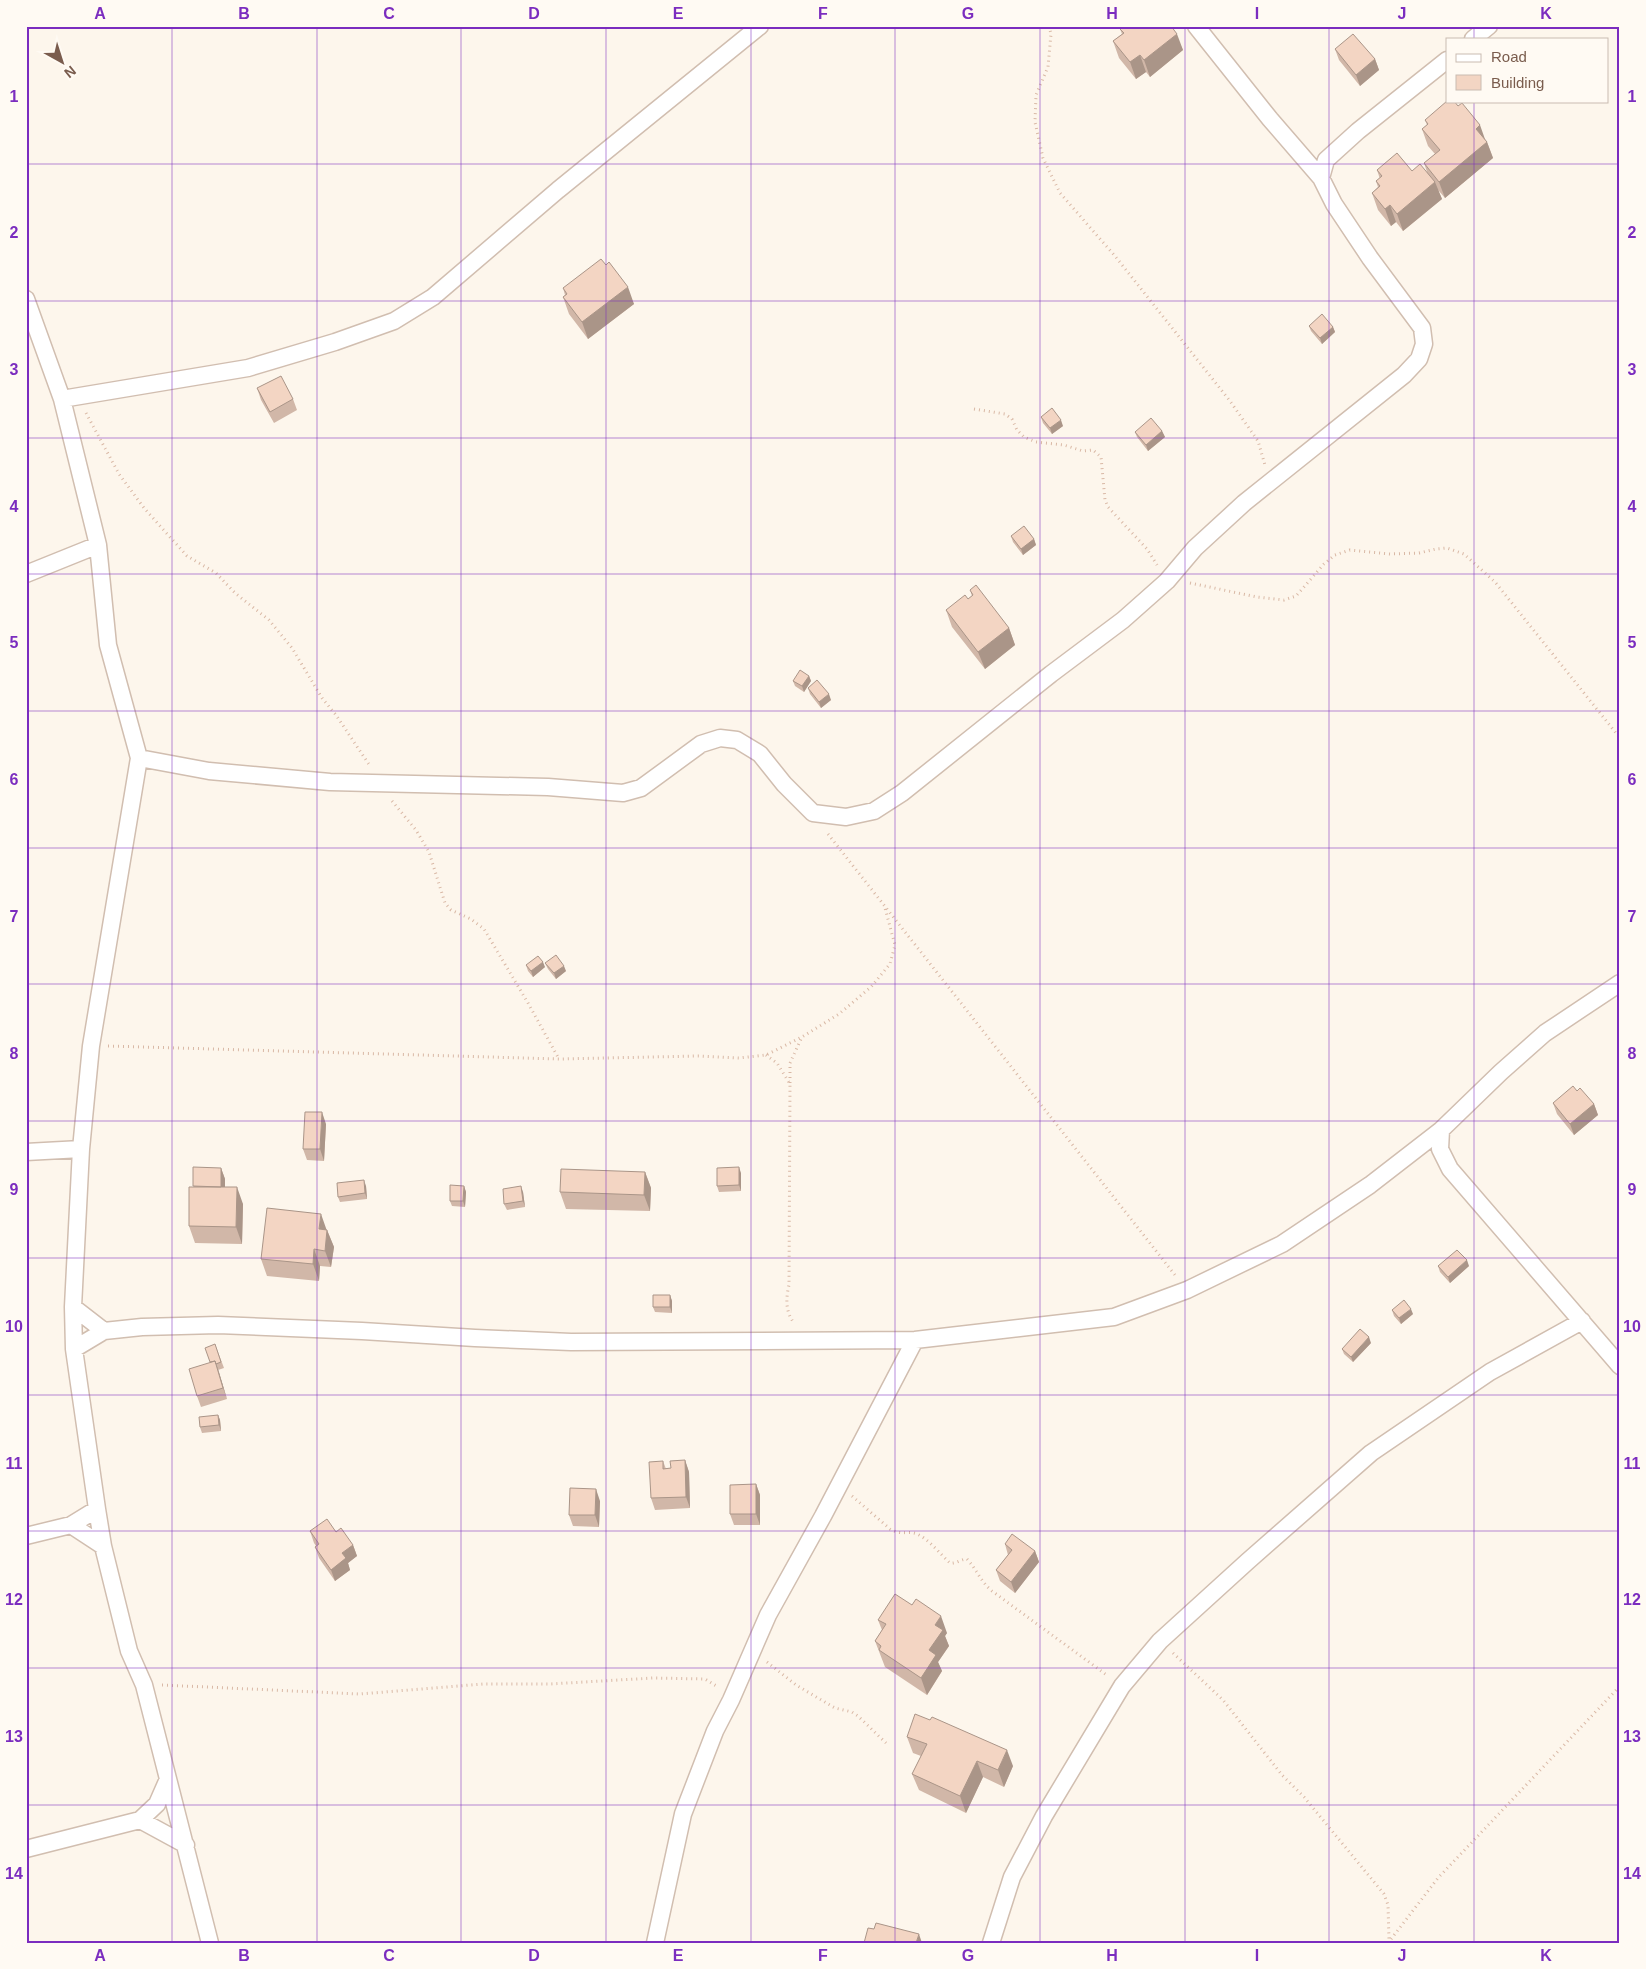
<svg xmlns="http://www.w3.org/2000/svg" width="1646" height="1969" viewBox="0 0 1646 1969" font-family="Arial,sans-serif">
  <rect width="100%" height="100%" fill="#fdf6ec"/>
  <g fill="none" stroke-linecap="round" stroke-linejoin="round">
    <defs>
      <path id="minor" d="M1196,26L1270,119L1321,178
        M1473,39L1489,26
        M26,299L62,399L98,545L108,645L139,758L91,1046L81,1149L73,1307L74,1349L97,1509L103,1546L129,1651L144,1685L210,1943
        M62,399L248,368L335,342L394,321L433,297L558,190L760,26
        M26,574L98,545
        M139,758L209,771L330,782L548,787L623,793L641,788L701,744L720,738L737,740L760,754L784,784L813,813L846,817L874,811L902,793L1051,674L1123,620L1167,581L1195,548L1244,503L1404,375L1419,359L1424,344L1422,328L1370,258L1334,204L1321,178L1326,160L1358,131L1447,60
        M1620,983L1545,1033L1501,1072L1441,1130L1440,1149L1450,1169L1620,1366
        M26,1152L81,1149
        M73,1307L104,1331
        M74,1349L104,1331L142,1327L218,1325L362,1331L475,1338L571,1342L915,1340L1114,1317L1187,1290L1282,1244L1370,1185L1441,1130
        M71,1525L103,1546
        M26,1536L71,1525L97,1509
        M140,1820L186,1845
        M26,1849L140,1820L157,1804L168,1779
        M655,1943L683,1814L715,1731L731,1700L768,1615L823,1516L915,1340
        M991,1943L1012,1877L1044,1816L1122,1686L1160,1641L1248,1561L1371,1453L1490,1372L1582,1321"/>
    </defs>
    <use href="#minor" stroke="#d1beb0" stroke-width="19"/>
    <path stroke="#d9b8a5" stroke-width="3" stroke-dasharray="1 4" stroke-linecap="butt" d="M1049,26L1051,34L1048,67L1036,95L1035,122L1043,158L1060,193L1115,256L1230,401L1258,441L1265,465
      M974,409L1005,414L1012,419L1017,430L1024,437L1036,442L1064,445L1083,451L1093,450L1101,457L1105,500L1108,507L1147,549L1157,565
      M86,413L119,474L144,508L187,556L216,573L235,593L269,620L292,648L322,698L336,715L370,766
      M1190,583L1257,597L1284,600L1296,596L1324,564L1335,555L1350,550L1390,554L1419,553L1436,549L1447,548L1464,554L1495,582L1620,738
      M392,801L416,830L429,852L445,903L451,910L471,919L484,929L528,1003L559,1059
      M828,834L1175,1275
      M108,1046L559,1059L698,1056L739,1058L766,1055L802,1037L839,1014L871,987L890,964L895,945L885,908
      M766,1055L777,1063L790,1084L789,1285C786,1298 785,1311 794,1323
      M790,1083V1063L801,1039
      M852,1496L890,1529C902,1536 907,1530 917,1534C930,1540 940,1554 950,1563C956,1564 961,1559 967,1559C977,1570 981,1582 992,1591L1108,1676
      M1173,1653L1223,1700L1282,1775L1304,1797L1384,1894L1388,1905L1389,1940
      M767,1662L796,1685L835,1708L852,1712L858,1716L886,1743
      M162,1685L360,1694L483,1684H550L653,1678L705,1679L718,1687
      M1388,1943L1438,1878L1620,1686"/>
    <use href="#minor" stroke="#fff" stroke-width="16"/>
  </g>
  <path fill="#d1b7a8" d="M1121,26H1171L1183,50L1150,77L1146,72L1136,79L1119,58L1113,41L1122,34L1120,29L1122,28Z
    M1335,49L1375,59L1379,70L1360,86L1339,60Z
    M1458,106L1487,142L1493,158L1445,198L1438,190L1442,199L1403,231L1396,222L1391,226L1378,210L1372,193L1378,187L1376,181L1380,179L1377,170L1427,172L1424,163L1435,154L1428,146L1422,129L1427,125L1425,120Z
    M606,265L634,304L588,339L569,314L563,297L565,295L563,288Z
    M1309,326L1333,327L1335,332L1322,344L1311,331Z
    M257,388L293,399L297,410L274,423L261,400Z
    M1041,417L1063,426L1052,434L1043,423Z
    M1162,431L1165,437L1148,451L1137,437L1135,432Z
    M1011,536L1034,539L1036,545L1023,555L1013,542Z
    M970,590L1009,628L1015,645L985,669L952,627L946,610L968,599L972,596Z
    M809,676L811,681L804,692L795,686L793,681Z
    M808,688L831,700L821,708L810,694Z
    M545,963L566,971L556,979L548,969Z
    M526,965L545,967L533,977L528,971Z
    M1577,1091L1594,1104L1598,1115L1574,1135L1557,1114L1553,1103Z
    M326,1124L324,1161L307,1160L303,1149Z
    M221,1168L225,1179V1187L243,1204L242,1244L195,1243L189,1226L193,1187Z
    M645,1172L651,1188L650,1211L566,1209L560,1192Z
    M741,1173V1191L719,1192L717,1186Z
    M366,1186L367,1199L340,1202L338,1197Z
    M464,1186L466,1192L465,1207L452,1206L450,1201Z
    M523,1192L525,1207L507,1210L504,1204Z
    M327,1230L334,1247L331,1267L320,1266L319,1281L267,1276L261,1259Z
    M1438,1266H1469L1450,1283L1440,1272Z
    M670,1295L672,1301V1313L655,1312L653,1307Z
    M1392,1310L1413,1314L1401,1324L1394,1316Z
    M1371,1343L1353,1362L1344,1354L1342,1349Z
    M215,1344L224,1368L218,1370L227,1399L201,1407L197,1396L210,1362Z
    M218,1415L220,1420L221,1431L202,1433L200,1427Z
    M685,1460L689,1472L690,1508L655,1510L651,1498L663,1461L666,1469L671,1468Z
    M756,1484L760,1495V1525H734L730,1514Z
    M600,1501L599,1527L573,1526L569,1515Z
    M310,1531L336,1532L353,1545L357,1556L348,1563L350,1570L335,1581L319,1558L315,1547L316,1546L314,1543Z
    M1005,1544L1035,1551L1039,1562L1015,1593L1000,1581L996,1570L1008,1555Z
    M878,1620L947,1633L945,1636L949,1646L938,1662L942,1671L927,1695L885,1667L875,1641L882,1630Z
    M907,1737L1013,1766L1004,1787L983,1777L966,1813L919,1790L912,1774L921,1756L913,1753Z"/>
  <path fill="#aa9588" d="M1177,34L1183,50L1150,77L1144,60Z
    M1140,55L1146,72L1136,79L1130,62Z
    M1375,59L1379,70L1360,86L1356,75Z
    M1480,125L1486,142L1476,129Z
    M1487,142L1493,158L1445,198L1439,182Z
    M1435,182L1442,199L1403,231L1397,214Z
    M1390,205L1396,222L1391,226L1385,209Z
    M628,287L634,304L588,339L582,322Z
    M1333,327L1335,332L1322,344L1320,338Z
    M1061,420L1063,426L1052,434L1050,428Z
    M1162,431L1165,437L1148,451L1146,445Z
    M1034,539L1036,545L1023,555L1021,549Z
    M1009,628L1015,645L985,669L978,652Z
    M809,676L811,681L804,692L802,686Z
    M829,694L831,700L821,708L819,702Z
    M543,962L545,967L533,977L531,971Z
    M564,966L566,971L556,979L554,973Z
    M1594,1104L1598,1115L1574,1135L1570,1124Z
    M322,1112L326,1124L324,1161L320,1149Z
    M739,1167L741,1173V1191L739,1185Z
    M221,1168L225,1179V1198L221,1187Z
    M645,1172L651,1188L650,1211L644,1195Z
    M364,1180L366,1186L367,1199L365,1193Z
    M464,1186L466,1192L465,1207L463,1201Z
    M521,1186L523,1192L525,1207L523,1201Z
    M237,1187L243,1204L242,1244L236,1227Z
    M321,1214L327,1231L319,1229Z
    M327,1230L334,1247L331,1267L325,1251Z
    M314,1249L320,1266L319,1281L313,1264Z
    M1467,1260L1469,1266L1450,1283L1448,1277Z
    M670,1295L672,1301V1313L670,1307Z
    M1411,1309L1413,1314L1401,1324L1399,1318Z
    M1369,1337L1371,1343L1353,1362L1351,1357Z
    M215,1361L219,1372L227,1399L223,1388Z
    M218,1415L220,1420L221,1431L219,1425Z
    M685,1460L689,1472L690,1508L686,1497Z
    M756,1484L760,1495V1525L756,1514Z
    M596,1489L600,1501L599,1527L595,1515Z
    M353,1545L357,1556L348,1563L350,1570L335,1581L331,1570L342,1553Z
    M1035,1551L1039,1562L1015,1593L1011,1582Z
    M941,1616L947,1633L945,1636L949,1646L938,1662L942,1671L927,1695L921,1678L929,1650L935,1625Z
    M1007,1750L1013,1766L1004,1787L998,1770Z
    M977,1761L983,1777L966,1813L960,1796Z
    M919,1934L922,1943H916Z"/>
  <path fill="#f3d5c3" stroke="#aa9588" d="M1123,26H1171L1177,34L1144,60L1140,55L1130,62L1113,41L1124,33L1120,29Z
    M1353,34L1375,59L1356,75L1335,49Z
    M1447,101H1454L1458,106L1462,103L1480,125L1476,129L1487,142L1439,182L1424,163L1440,150L1422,129L1428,124L1425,120Z
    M1397,153L1412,171L1420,164L1435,182L1397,214L1390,205L1385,209L1372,193L1380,186L1376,181L1382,176L1377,170Z
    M601,259L606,265L609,262L628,287L582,322L563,297L567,294L563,288Z
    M1322,314L1333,327L1320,338L1309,326Z
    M281,376L293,399L270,412L257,388Z
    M1052,408L1061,420L1050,428L1041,417Z
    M1151,418L1162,431L1146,445L1135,432Z
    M1024,526L1034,539L1021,549L1011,536Z
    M976,585L1009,628L978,652L946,610L965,595L968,599L973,595L970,590Z
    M800,670L809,676L802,686L793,681Z
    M817,680L829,694L819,702L808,688Z
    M556,955L564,966L554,973L545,963Z
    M538,956L543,962L531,971L526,965Z
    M1573,1086L1577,1091L1580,1088L1594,1104L1570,1124L1553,1103Z
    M305,1112H322L320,1149H303Z
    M193,1167L221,1168V1187L193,1186Z
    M739,1167V1185L717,1186V1168Z
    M561,1169L645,1172L644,1195L560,1192Z
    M364,1180L365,1193L338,1197L337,1183Z
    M450,1185L464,1186L463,1201H450Z
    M521,1186L523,1201L504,1204L503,1189Z
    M189,1187H237L236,1227L189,1226Z
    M267,1208L321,1214L319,1229L327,1230L325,1251L314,1249L313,1264L261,1259Z
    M1457,1250L1467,1260L1448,1277L1438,1266Z
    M653,1295H670V1307H653Z
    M1404,1300L1411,1309L1399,1318L1392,1310Z
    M1360,1329L1369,1337L1351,1357L1342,1349Z
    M215,1344L221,1362L216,1364L215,1361L210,1362L205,1348Z
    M215,1361L223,1388L197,1396L189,1369Z
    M218,1415L219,1425L200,1427L199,1417Z
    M685,1460L686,1497L651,1498L649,1462L663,1461V1469L671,1468L670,1461Z
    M756,1484V1514H730V1485Z
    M570,1488L596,1489L595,1515H569Z
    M327,1519L336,1532L341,1528L353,1545L342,1553L346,1558L331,1570L315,1547L319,1544L310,1531Z
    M1012,1534L1035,1551L1011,1582L996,1570L1012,1550L1005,1544Z
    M895,1594L912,1605L916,1599L941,1616L935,1625L943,1630L929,1650L936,1655L921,1678L879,1650L881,1646L875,1641L886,1624L878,1620Z
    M915,1714L930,1720L932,1717L1007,1750L998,1770L977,1761L960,1796L912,1774L927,1744L907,1737Z
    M876,1923L919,1934L916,1943H864L868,1928L874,1929Z"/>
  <path fill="none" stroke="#7b2cbf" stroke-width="1" stroke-opacity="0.55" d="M172,26V1943M317,26V1943M461,26V1943M606,26V1943M751,26V1943M895,26V1943M1040,26V1943M1185,26V1943M1329,26V1943M1474,26V39M1474,101V1943M26,164H1620M26,301H1620M26,438H1620M26,574H1620M26,711H1620M26,848H1620M26,984H1620M26,1121H1620M26,1258H1620M26,1395H1620M26,1531H1620M26,1668H1620M26,1805H1620"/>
  <rect width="1646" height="1969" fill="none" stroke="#fffaf3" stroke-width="55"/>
  <rect x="1446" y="38" width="162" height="65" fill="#fffaf3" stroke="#cabbb1"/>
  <rect x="1456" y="54" width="25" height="8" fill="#ffffff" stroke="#cabbb1"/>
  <text x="1491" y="62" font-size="15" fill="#7a5c4d">Road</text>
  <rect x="1456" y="75" width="25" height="15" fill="#f3d5c3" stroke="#cabbb1"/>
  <text x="1491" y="88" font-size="15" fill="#7a5c4d">Building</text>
  <g transform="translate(62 62) rotate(141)" stroke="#fffaf3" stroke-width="4" paint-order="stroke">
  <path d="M0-4L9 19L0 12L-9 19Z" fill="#7a5c4d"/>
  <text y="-8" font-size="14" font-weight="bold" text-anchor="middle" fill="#7a5c4d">N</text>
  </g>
  <rect x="28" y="28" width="1590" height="1914" fill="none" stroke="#7b2cbf" stroke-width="2"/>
  <g font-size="16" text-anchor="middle" font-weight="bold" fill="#7b2cbf">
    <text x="100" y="19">A</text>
    <text x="244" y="19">B</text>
    <text x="389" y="19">C</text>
    <text x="534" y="19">D</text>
    <text x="678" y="19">E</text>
    <text x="823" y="19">F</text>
    <text x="968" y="19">G</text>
    <text x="1112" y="19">H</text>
    <text x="1257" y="19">I</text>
    <text x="1402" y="19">J</text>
    <text x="1546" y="19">K</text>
    <text x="14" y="102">1</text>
    <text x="1632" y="102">1</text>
    <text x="14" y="238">2</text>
    <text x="1632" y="238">2</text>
    <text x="14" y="375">3</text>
    <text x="1632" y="375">3</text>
    <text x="14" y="512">4</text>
    <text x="1632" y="512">4</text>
    <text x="14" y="648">5</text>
    <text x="1632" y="648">5</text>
    <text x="14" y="785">6</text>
    <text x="1632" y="785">6</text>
    <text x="14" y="922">7</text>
    <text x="1632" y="922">7</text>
    <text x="14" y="1059">8</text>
    <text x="1632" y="1059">8</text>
    <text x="14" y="1195">9</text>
    <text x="1632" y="1195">9</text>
    <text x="14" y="1332">10</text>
    <text x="1632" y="1332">10</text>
    <text x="14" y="1469">11</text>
    <text x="1632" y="1469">11</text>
    <text x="14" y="1605">12</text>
    <text x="1632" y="1605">12</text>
    <text x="14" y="1742">13</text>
    <text x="1632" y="1742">13</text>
    <text x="14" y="1879">14</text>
    <text x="1632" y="1879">14</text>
    <text x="100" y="1961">A</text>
    <text x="244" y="1961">B</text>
    <text x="389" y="1961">C</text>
    <text x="534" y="1961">D</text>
    <text x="678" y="1961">E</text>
    <text x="823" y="1961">F</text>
    <text x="968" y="1961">G</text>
    <text x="1112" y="1961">H</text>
    <text x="1257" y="1961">I</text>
    <text x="1402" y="1961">J</text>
    <text x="1546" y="1961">K</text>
  </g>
</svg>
